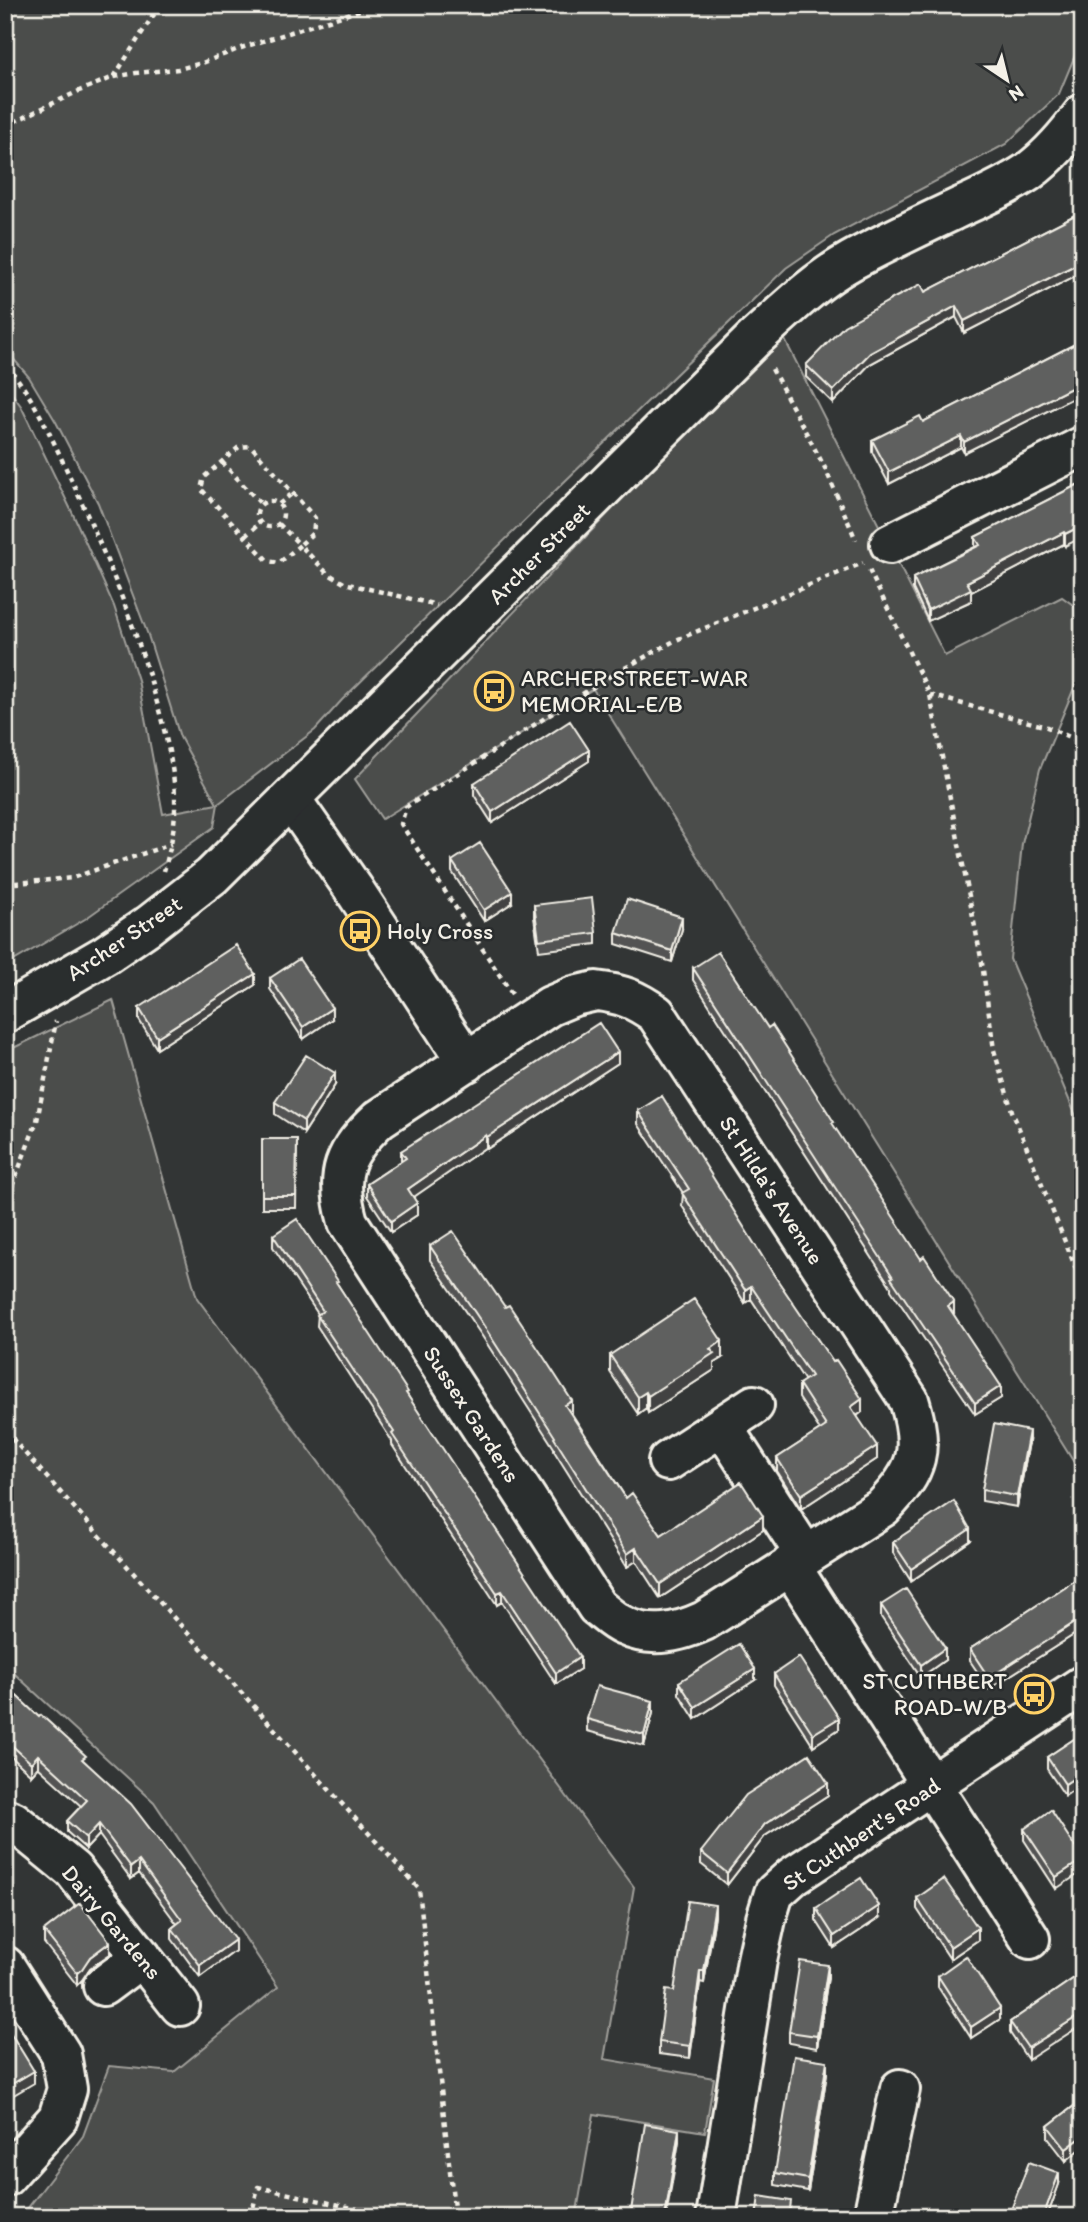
<svg xmlns="http://www.w3.org/2000/svg" width="1088" height="2222" viewBox="0 0 1088 2222" font-family="Itim,sans-serif">
  <rect width="100%" height="100%" fill="#323535"/>
  <filter id="ink" filterUnits="userSpaceOnUse"><feTurbulence type="fractalNoise" baseFrequency=".0143" numOctaves="2"/><feDisplacementMap in="SourceGraphic" scale="14" xChannelSelector="R" yChannelSelector="G"/><feConvolveMatrix kernelMatrix="1 2 1 2 8 2 1 2 1" color-interpolation-filters="sRGB"/></filter>
  <g filter="url(#ink)">
    <path fill="#4b4d4c" stroke="#a09f9a" stroke-width="2" d="M5,5H1083L1076,53L1059,94L1006,144L834,235L786,268L562,484L342,700L315,730L218,804L214,827L85,919L5,966V384L21,406L72,512L114,606L138,680L163,814L217,804L180,737L148,635L98,503L56,422L29,377L5,349Z
      M781,332L945,656L1062,597L1083,612V673L1077,681L1040,769L1022,844L1010,959L1083,1133V1477L593,689L382,819L355,779Z
      M113,1000L197,1298L634,1887L604,2059L714,2078L705,2132L594,2114L576,2217H21L83,2136L109,2066L174,2072L278,1987L154,1802L5,1665V1052Z"/>
    <g fill="none" stroke-linecap="round" stroke-linejoin="round">
      <defs>
        <path id="minor" d="M890,544L1083,446
          M291,799L353,888L467,1062
          M596,991C622,994 635,999 656,1014L909,1400C924,1449 919,1470 883,1507L704,1621C678,1633 651,1639 624,1626C614,1622 605,1613 597,1607L348,1222C334,1173 344,1152 379,1119L550,1006L574,996Z
          M722,1426L806,1556
          M668,1461L754,1405
          M790,1565L1030,1939
          M5,1818L13,1821L73,1870L180,2006
          M5,1966L61,2054L67,2089L58,2118L5,2177
          M103,1986L142,1957
          M716,2217L757,1960L766,1919L774,1893L793,1876L1083,1685
          M873,2217L900,2089"/>
        <path id="major" d="M5,1013L105,955L149,925L212,876L755,338C786,310 815,281 851,261C884,243 918,227 952,211C978,199 1004,188 1028,172C1050,156 1067,135 1083,114"/>
      </defs>
      <use href="#minor" stroke="#f4f1e8" stroke-width="44"/>
      <use href="#major" stroke="#f4f1e8" stroke-width="44"/>
      <path stroke="#f4f1e8" stroke-width="4.5" stroke-dasharray="5 5" stroke-linecap="butt" d="M152,16L153,5
        M114,77L152,17L162,5
        M5,126L79,91L114,77L136,73L178,69L202,63L241,48L376,5
        M5,364C35,397 52,439 71,479C106,555 139,633 160,714C167,741 174,769 175,797C176,822 171,847 164,871
        M772,369L825,468L856,540
        M222,462L261,504
        M257 514a13 13 0 1 1 26 0a13 13 0 1 1-26 0Z
        M279,504L293,493
        M279,524L300,545L279,563L268,561L201,489L204,477L239,447L251,446L315,518L313,533L300,545L327,573L344,583L437,605
        M245,536L260,523
        M869,570L930,695L982,963L994,1050L1012,1111L1083,1286
        M930,695L1047,727L1083,743
        M5,884L72,878L171,844
        M512,994L401,824L406,807L612,675L676,640L863,563
        M5,1205L37,1121L56,1021
        M5,1431L419,1889L455,2217
        M251,2217L258,2187L393,2217
        M1076,2217L1083,2198"/>
      <use href="#minor" stroke="#2a2d2e" stroke-width="38"/>
      <use href="#major" stroke="#2a2d2e" stroke-width="38"/>
    </g>
    <path fill="#525352" stroke="#f4f1e8" stroke-width="2" d="M1083,211V272L964,333L956,317L870,364L833,403L806,377V365L925,292Z
      M1083,340V393L964,453L961,447L889,484L872,452V440L923,422Z
      M1083,482L1065,546L1064,544L971,592V601L928,621L913,589V578L975,547V537Z
      M589,761L492,823L474,795V783Z
      M452,861L512,903L484,921L452,872Z
      M534,905L596,933V944L539,951L534,917Z
      M682,929L672,962L616,944V933Z
      M693,968L834,1127L954,1313L953,1314L1001,1398L975,1414L891,1290V1287L693,980Z
      M270,978L332,1019L303,1039L270,989Z
      M255,985L157,1049L139,1020V1008Z
      M618,1063L487,1149L486,1147L413,1197L417,1215L391,1232L367,1196V1184L401,1161V1151Z
      M335,1085L304,1133L275,1114V1102Z
      M638,1111L772,1272L862,1412L857,1416L877,1459L801,1509L777,1471V1458L820,1430L799,1398V1384L805,1381L751,1299L745,1303L682,1206L683,1193L638,1124Z
      M262,1139H297L296,1208H262Z
      M273,1235L338,1285L580,1669L556,1684L502,1602L497,1605L392,1445V1441L317,1326L318,1314L273,1247Z
      M430,1246L572,1414L626,1498L661,1535L763,1530L660,1598L636,1561L627,1567L554,1451V1448L482,1336L430,1260Z
      M610,1355L722,1358L714,1363V1370L648,1413L646,1408L638,1414L610,1372Z
      M1029,1442L1017,1507L982,1501V1490Z
      M970,1541L911,1581L893,1553V1542Z
      M1083,1575V1629L989,1689L970,1661V1649Z
      M881,1605L945,1660L921,1677L881,1617Z
      M774,1674L839,1729L813,1746L774,1685Z
      M755,1680L695,1719L679,1694V1682Z
      M5,1685L86,1763L235,1951L200,1977L172,1939V1928L177,1924L139,1873L131,1879L99,1835L86,1849L67,1832V1821L81,1806L38,1767L31,1775L7,1753L5,1754Z
      M653,1713L644,1746L587,1731V1719Z
      M1083,1733L1065,1796L1047,1769V1757Z
      M828,1795L765,1836L727,1885L701,1864V1852Z
      M1024,1829L1083,1859L1056,1889L1024,1840Z
      M917,1898L978,1940L950,1959L917,1909Z
      M816,1908L879,1918L834,1948L816,1920Z
      M715,1916L704,1983L700,1982L690,2058L659,2054V2042L674,1991Z
      M44,1931L110,1954L90,1968L82,1980L77,1985L44,1943Z
      M1083,1972L1028,2060L1010,2033V2022Z
      M938,1976L1000,2019L971,2038L938,1987Z
      M828,1977L817,2048L789,2043V2032Z
      M827,2073L808,2191L775,2185V2173Z
      M1083,2099L1066,2161L1048,2138V2126Z
      M1059,2184L1047,2217H1011V2210Z"/>
    <path fill="#424342" stroke="#f4f1e8" stroke-width="2" d="M1083,261V272L964,333V321Z
      M956,306V317L870,364L833,403V391L870,353Z
      M1083,382V393L964,453V442Z
      M961,436V447L889,484V472Z
      M1083,525V537L1065,546V534Z
      M1064,532V544L971,592V601L928,621V610L967,582Z
      M589,750V761L492,823V812Z
      M512,892V903L484,921V910Z
      M682,917V929L672,962V951Z
      M255,974V985L157,1049V1037Z
      M332,1008V1019L303,1039V1027Z
      M618,1052V1063L487,1149V1137Z
      M335,1073V1085L304,1133V1121Z
      M486,1135V1147L408,1201V1189Z
      M417,1203V1215L391,1232V1221Z
      M751,1286V1299L745,1303V1290Z
      M954,1302V1313L948,1317V1306Z
      M722,1341V1358L714,1363V1370L648,1413V1396Z
      M1001,1386V1398L975,1414V1403Z
      M646,1392V1408L638,1414V1397Z
      M862,1399V1412L851,1420V1407Z
      M572,1401V1414L565,1419V1405Z
      M1029,1431V1442L1017,1507V1496Z
      M877,1446V1459L801,1509V1495Z
      M763,1516V1530L660,1598V1584Z
      M970,1529V1541L911,1581V1569Z
      M636,1548V1561L627,1567V1554Z
      M502,1591V1602L497,1605V1593Z
      M1083,1617V1629L989,1689V1678Z
      M945,1648V1660L921,1677V1665Z
      M580,1657V1669L556,1684V1673Z
      M755,1669V1680L695,1719V1707Z
      M653,1701V1713L644,1746V1735Z
      M839,1718V1729L813,1746V1734Z
      M7,1741V1753L5,1754V1743Z
      M38,1755V1767L31,1775V1763Z
      M1083,1772V1783L1065,1796V1784Z
      M828,1783V1795L765,1836L727,1885V1873L765,1824Z
      M99,1824V1835L86,1849V1838Z
      M1083,1859V1871L1056,1889V1877Z
      M139,1861V1873L131,1879V1867Z
      M715,1905V1916L704,1983V1971Z
      M879,1906V1918L834,1948V1936Z
      M978,1928V1940L950,1959V1947Z
      M235,1940V1951L200,1977V1965Z
      M110,1942V1954L90,1968L82,1980L77,1985V1973L90,1957Z
      M828,1965V1977L817,2048V2036Z
      M700,1971V1982L690,2058V2046Z
      M1000,2008V2019L971,2038V2027Z
      M8,2013V2025L5,2026V2015Z
      M1083,2013V2024L1028,2060V2048Z
      M827,2061V2073L808,2191V2179Z
      M34,2071V2083L5,2100V2088Z
      M679,2130V2142L666,2217H665Z
      M1083,2136V2147L1066,2161V2149Z
      M1059,2173V2184L1047,2217H1043Z"/>
    <path fill="#5f605f" stroke="#f4f1e8" stroke-width="2" d="M1083,211V261L964,321L956,306L870,353L833,391L806,365L844,326L896,297L921,284L925,292Z
      M1083,340V382L964,442L961,436L889,472L872,440L920,416L923,422Z
      M1083,482V525L1065,534L1064,532L967,582L971,589L928,610L913,578L980,545L975,537Z
      M570,721L589,750L492,812L474,783Z
      M480,843L512,892L484,910L452,861Z
      M592,898L596,933L539,940L534,905Z
      M627,899L682,917L672,951L616,933Z
      M236,945L255,974L157,1037L139,1008Z
      M718,952L768,1028L772,1025L834,1122L832,1123L921,1259L924,1256L954,1302L948,1306L1001,1386L975,1403L891,1278L893,1277L693,968Z
      M299,959L332,1008L303,1027L270,978Z
      M599,1023L618,1052L487,1137L486,1135L408,1189L417,1203L391,1221L367,1184L406,1158L401,1151Z
      M306,1055L335,1073L304,1121L275,1102Z
      M662,1096L772,1272L833,1362L836,1360L862,1399L851,1407L877,1446L801,1495L777,1458L826,1426L799,1384L811,1376L751,1286L745,1290L682,1193L689,1189L638,1111Z
      M262,1139H297L296,1196H262Z
      M297,1219L338,1281L336,1282L408,1392L406,1393L580,1657L556,1673L502,1591L497,1593L392,1434L394,1432L317,1315L323,1311L273,1235Z
      M453,1231L505,1307L509,1305L541,1353L572,1401L565,1405L626,1498L632,1493L661,1535L741,1482L763,1516L660,1584L636,1548L627,1554L554,1438L555,1437L482,1323L430,1246Z
      M694,1299L722,1341L710,1349L714,1353L648,1396L646,1392L638,1397L610,1355Z
      M994,1424L1029,1431L1017,1496L982,1490Z
      M954,1501L970,1529L911,1569L893,1542Z
      M1083,1575V1617L989,1678L970,1649Z
      M906,1589L945,1648L921,1665L881,1605Z
      M739,1644L755,1669L695,1707L679,1682Z
      M799,1657L839,1718L813,1734L774,1674Z
      M5,1685L39,1717L41,1715L86,1756L82,1759L131,1804L235,1940L200,1965L172,1928L182,1920L139,1861L131,1867L99,1824L86,1838L67,1821L87,1800L38,1755L31,1763L7,1741L5,1743Z
      M597,1686L653,1701L644,1735L587,1719Z
      M1083,1733V1772L1065,1784L1047,1757Z
      M809,1754L828,1783L765,1824L727,1873L701,1852L746,1795Z
      M1051,1810L1083,1859L1056,1877L1024,1829Z
      M861,1878L879,1906L834,1936L816,1908Z
      M944,1879L978,1928L950,1947L917,1898Z
      M688,1901L715,1905L704,1971H700L690,2046L659,2042L666,1990L674,1991Z
      M80,1903L110,1942L90,1957L82,1969L77,1973L44,1931Z
      M966,1956L1000,2008L971,2027L938,1976Z
      M800,1961L828,1965L817,2036L789,2032Z
      M1083,1972V2013L1028,2048L1010,2022Z
      M5,2024L34,2071L5,2088Z
      M794,2056L827,2061L808,2179L775,2173Z
      M1083,2099V2136L1066,2149L1048,2126Z
      M645,2124L679,2130L665,2217H630Z
      M1029,2162L1059,2173L1043,2217H1029L1011,2210Z
      M759,2196L791,2201L789,2217H756Z"/>
  </g>
  <defs>
    <symbol id="bus-ring" viewBox="-11 -11 22 22"><circle r="9.5" fill="#2a2d2e" stroke="#ffd166" stroke-width="1.5"/><path d="M-5-6H5V4H4V6H2V4H-2V6H-4V4H-5ZM-3.5-4V0h7V-4ZM-3.5 1.2v1.5H-2V1.2ZM2 1.2v1.5H3.5V1.2Z" fill="#ffd166"/></symbol>
  </defs>
  <g fill-rule="evenodd">
    <use href="#bus-ring" x="472" y="669" width="44" height="44"/>
    <use href="#bus-ring" x="338" y="909" width="44" height="44"/>
    <use href="#bus-ring" x="1012" y="1672" width="44" height="44"/>
  </g>
  <g text-anchor="middle" dominant-baseline="central" stroke-width="5" stroke-linejoin="round" paint-order="stroke">
    <g font-size="23" fill="#f4f1e8" stroke="#2a2d2e">
      <text transform="translate(539 553) rotate(-45)">Archer Street</text>
      <text transform="translate(124 938) rotate(-34)">Archer Street</text>
      <text transform="translate(772 1190) rotate(57)">St Hilda's Avenue</text>
      <text transform="translate(472 1414) rotate(57)">Sussex Gardens</text>
      <text transform="translate(861 1834) rotate(-34)">St Cuthbert's Road</text>
      <text transform="translate(112 1922) rotate(50)">Dairy Gardens</text>
    </g>
    <g font-size="23" fill="#f4f1e8" stroke="#2a2d2e" text-anchor="start">
      <text x="521" y="678">ARCHER STREET-WAR<tspan x="521" dy="26">MEMORIAL-E/B</tspan></text>
      <text x="387" y="931">Holy Cross</text>
      <text x="1007" y="1681" text-anchor="end">ST CUTHBERT<tspan x="1007" dy="26">ROAD-W/B</tspan></text>
    </g>
  </g>
  <rect width="1088" height="2222" fill="none" stroke="#2a2d2e" stroke-width="28"/>
  <rect x="14" y="14" width="1060" height="2194" fill="none" stroke="#f4f1e8" stroke-width="2.5" filter="url(#ink)"/>
  <g transform="translate(1007 80) rotate(145)" stroke="#2a2d2e" stroke-width="5" paint-order="stroke">
  <path d="M0-5L12 26L0 18L-12 26Z" fill="#f4f1e8"/>
  <text y="-10" font-size="19" font-weight="bold" text-anchor="middle" fill="#f4f1e8">N</text>
  </g>
</svg>
